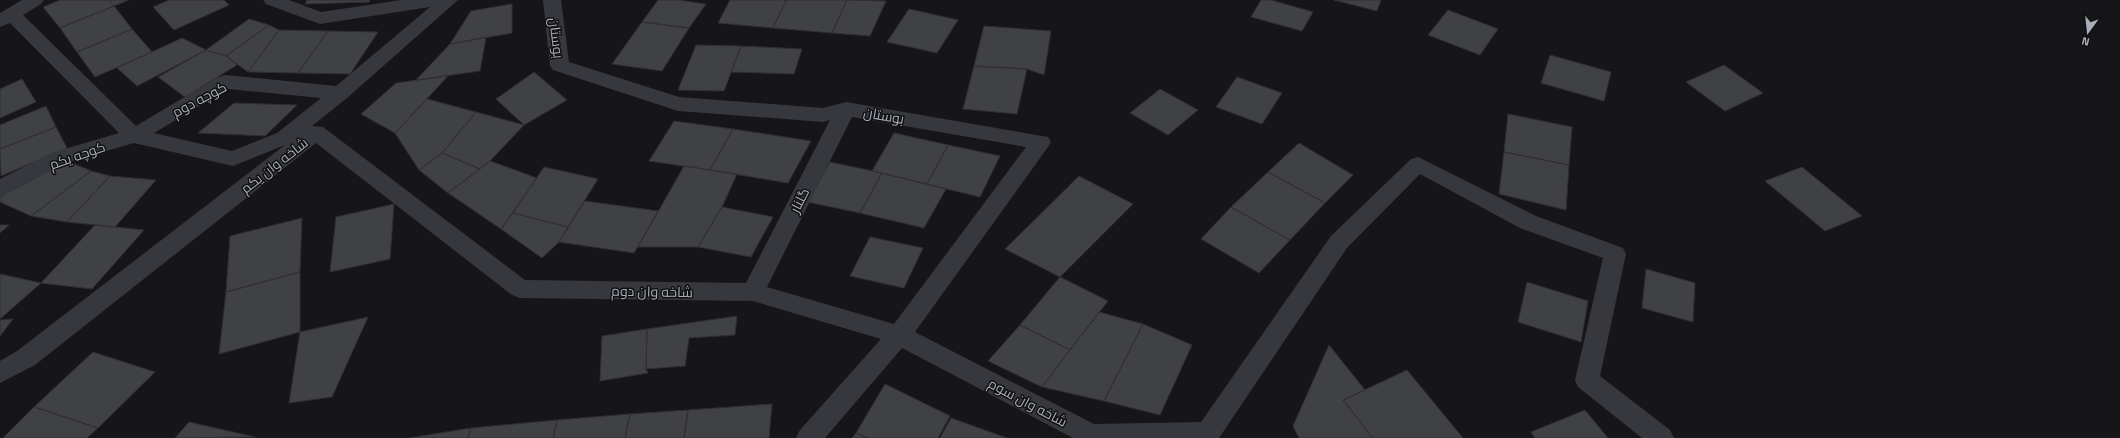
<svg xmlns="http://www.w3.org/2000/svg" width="2120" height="438" viewBox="0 0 2120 438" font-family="'Titillium Web',Cairo,sans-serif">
  <rect width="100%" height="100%" fill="#161618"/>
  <path fill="#404145" stroke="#303034" d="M60,0H108L114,6L60,28L43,7Z
    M108,0H129L114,6Z
    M169,0H224L229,5L174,30L153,7Z
    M307,0H370L369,2L305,4Z
    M658,0H678L706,4L689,28L642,22Z
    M730,0H786L773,28L718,23Z
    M786,0H847L832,33L773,28Z
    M847,0L886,1L870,36L832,33Z
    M1261,0H1271L1313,12L1302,31L1251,17Z
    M1334,0H1381L1377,11Z
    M512,4V33L450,44L471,11Z
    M114,6L132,29L77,52L60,28Z
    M909,9L958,20L937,53L887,42Z
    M1448,10L1498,29L1480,55L1428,35Z
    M249,19L269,25L226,56L206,50Z
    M642,22L689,28L662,71L612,64Z
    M269,25L279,30L248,72L226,56Z
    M984,26L1051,31L1044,75L1027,69L974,66Z
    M132,29L152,52L95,77L77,52Z
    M279,30L328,31L298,73L248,72Z
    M328,31L378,32L350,74L298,73Z
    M486,37L480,71L416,80L450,44Z
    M182,38L206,50L137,86L117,68Z
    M696,45L741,46L724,91L678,90Z
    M741,46L802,49L794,74L731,72Z
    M206,50L226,56L237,65L185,97L158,77Z
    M1550,55L1611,72L1604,101L1541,83Z
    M1724,65L1763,93L1725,111L1686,82Z
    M974,66L1027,69L1017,114L963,109Z
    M534,72L567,100L524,125L496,99Z
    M448,76L395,133L361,114L396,83Z
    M1237,77L1282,93L1262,124L1216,107Z
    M22,79L36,102L0,118V89Z
    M1160,89L1198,110L1168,135L1130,113Z
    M427,99L476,112L442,153L419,170L395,133Z
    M234,103L297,105L265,136L198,133Z
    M46,106L56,127L0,149V125Z
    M476,112L524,125L490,161L480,169L442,153Z
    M1508,114L1572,127L1569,165L1504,152Z
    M674,121L733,129L710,170L649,161Z
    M56,127L67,148L1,176L0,149Z
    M733,129L811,141L788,183L710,170Z
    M894,133L948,145L927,184L872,171Z
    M1299,143L1353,175L1325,203L1268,172Z
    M948,145L1000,156L980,197L927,184Z
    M1504,152L1569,165L1566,210L1499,194Z
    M442,153L480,169L448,193L419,170Z
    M67,161L91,171L31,216L0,202V197Z
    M490,161L537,178L501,229L448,193Z
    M830,162L882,173L860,213L808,202Z
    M684,166L737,174L722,207L698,247H638Z
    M544,167L598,179L568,227L513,213Z
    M1802,167L1862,216L1825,231L1765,181Z
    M91,171L110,176L67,222L31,216Z
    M1268,172L1325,203L1290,240L1231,207Z
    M882,173L946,189L924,228L860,213Z
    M110,176L156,180L115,227L67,222Z
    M1079,176L1133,204L1060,277L1005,249Z
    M585,201L658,211L634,253L559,242Z
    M394,204L390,259L330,272L336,217Z
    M722,207L773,217L751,257L698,247Z
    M1231,207L1290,240L1259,273L1201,239Z
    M513,213L568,227L559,242L542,258L501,229Z
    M302,218L300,272L226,292L230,236Z
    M0,225H9L0,233Z
    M95,225L144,230L92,289L41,283Z
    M870,237L923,248L904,288L850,276Z
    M1646,269L1695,283L1693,322L1642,308Z
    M300,272V332L219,354L226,292Z
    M0,274L41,283L0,319Z
    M1060,277L1108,301L1070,350L1020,325Z
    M1527,282L1588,301L1581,342L1518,322Z
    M1099,312L1143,324L1104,401L1042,387Z
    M737,316L735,335L689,338L685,366L646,369L647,329Z
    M368,317L332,397L289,403L300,332Z
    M13,319L0,336V320Z
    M1143,324L1192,345L1160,415L1104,401Z
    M1020,325L1070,350L1042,387L988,361Z
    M647,329L646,369L648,373L600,381L602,336Z
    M1329,345L1365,390L1343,400L1373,438H1299L1293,426Z
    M93,352L155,372L98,428L34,407Z
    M1407,370L1463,438H1373L1343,400Z
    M885,384L950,416L938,438H868L856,433Z
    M772,404L769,438H684L688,410Z
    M34,407L98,428L87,438H3Z
    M688,410L684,438H625L630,414Z
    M1585,410L1608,438H1535L1531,432Z
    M630,414L625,438H553L557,420Z
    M951,418L1007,438H940Z
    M557,420L553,438H468L471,428Z
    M189,422L255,437L175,438Z
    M471,428L468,438H409Z
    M856,433L867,438H852Z"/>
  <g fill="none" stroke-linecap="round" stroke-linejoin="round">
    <path fill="#37383d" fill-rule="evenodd" d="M22,0H44L41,4L23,15L136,126L218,77L225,75L336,86L430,7L320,24L266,4L263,0H289L321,12L401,0H458L347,98L312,126L323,127L525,280L746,283L830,120L823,122L678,111L553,70L550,66L543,0H561L569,62L679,97L823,108L846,102L1048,137L1051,142L1048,147L915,332L1094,424L1201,422L1331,236L1411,159L1418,157L1536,216L1623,248L1626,254L1600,376L1670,430L1674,438H1642L1578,387L1575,380L1603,258L1520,228L1420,174L1347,248L1219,438H1073L902,348L825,438H796L800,430L881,339L753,301L520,298L512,295L316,143L35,365L0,383V361L17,351L285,145L233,166L134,143L65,163L0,197V179L51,153L119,133L10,23L0,27V13ZM228,89L321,98L277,133L232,151L154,133ZM852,117L1026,147L894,324L767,287Z"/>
  </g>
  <g text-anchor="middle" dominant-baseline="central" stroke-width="3" stroke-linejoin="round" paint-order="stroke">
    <g font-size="14" fill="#a8adb8" stroke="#111113">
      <text transform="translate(557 38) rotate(83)">بوستان</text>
      <text transform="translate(199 99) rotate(-28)">کوچه دوم</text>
      <text transform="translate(884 115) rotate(10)">بوستان</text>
      <text transform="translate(77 155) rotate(-19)">کوچه یکم</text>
      <text transform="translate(274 165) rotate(-38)">شاخه وان یکم</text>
      <text transform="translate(799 200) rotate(-63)">گلنار</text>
      <text transform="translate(652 291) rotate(1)">شاخه وان دوم</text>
      <text transform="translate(1028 402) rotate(28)">شاخه وان سوم</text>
    </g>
  </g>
  <g transform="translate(2088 32) rotate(195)" stroke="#111113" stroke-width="3" paint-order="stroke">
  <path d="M0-3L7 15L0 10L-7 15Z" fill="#a8adb8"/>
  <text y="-6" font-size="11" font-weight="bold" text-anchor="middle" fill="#a8adb8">N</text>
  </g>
</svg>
